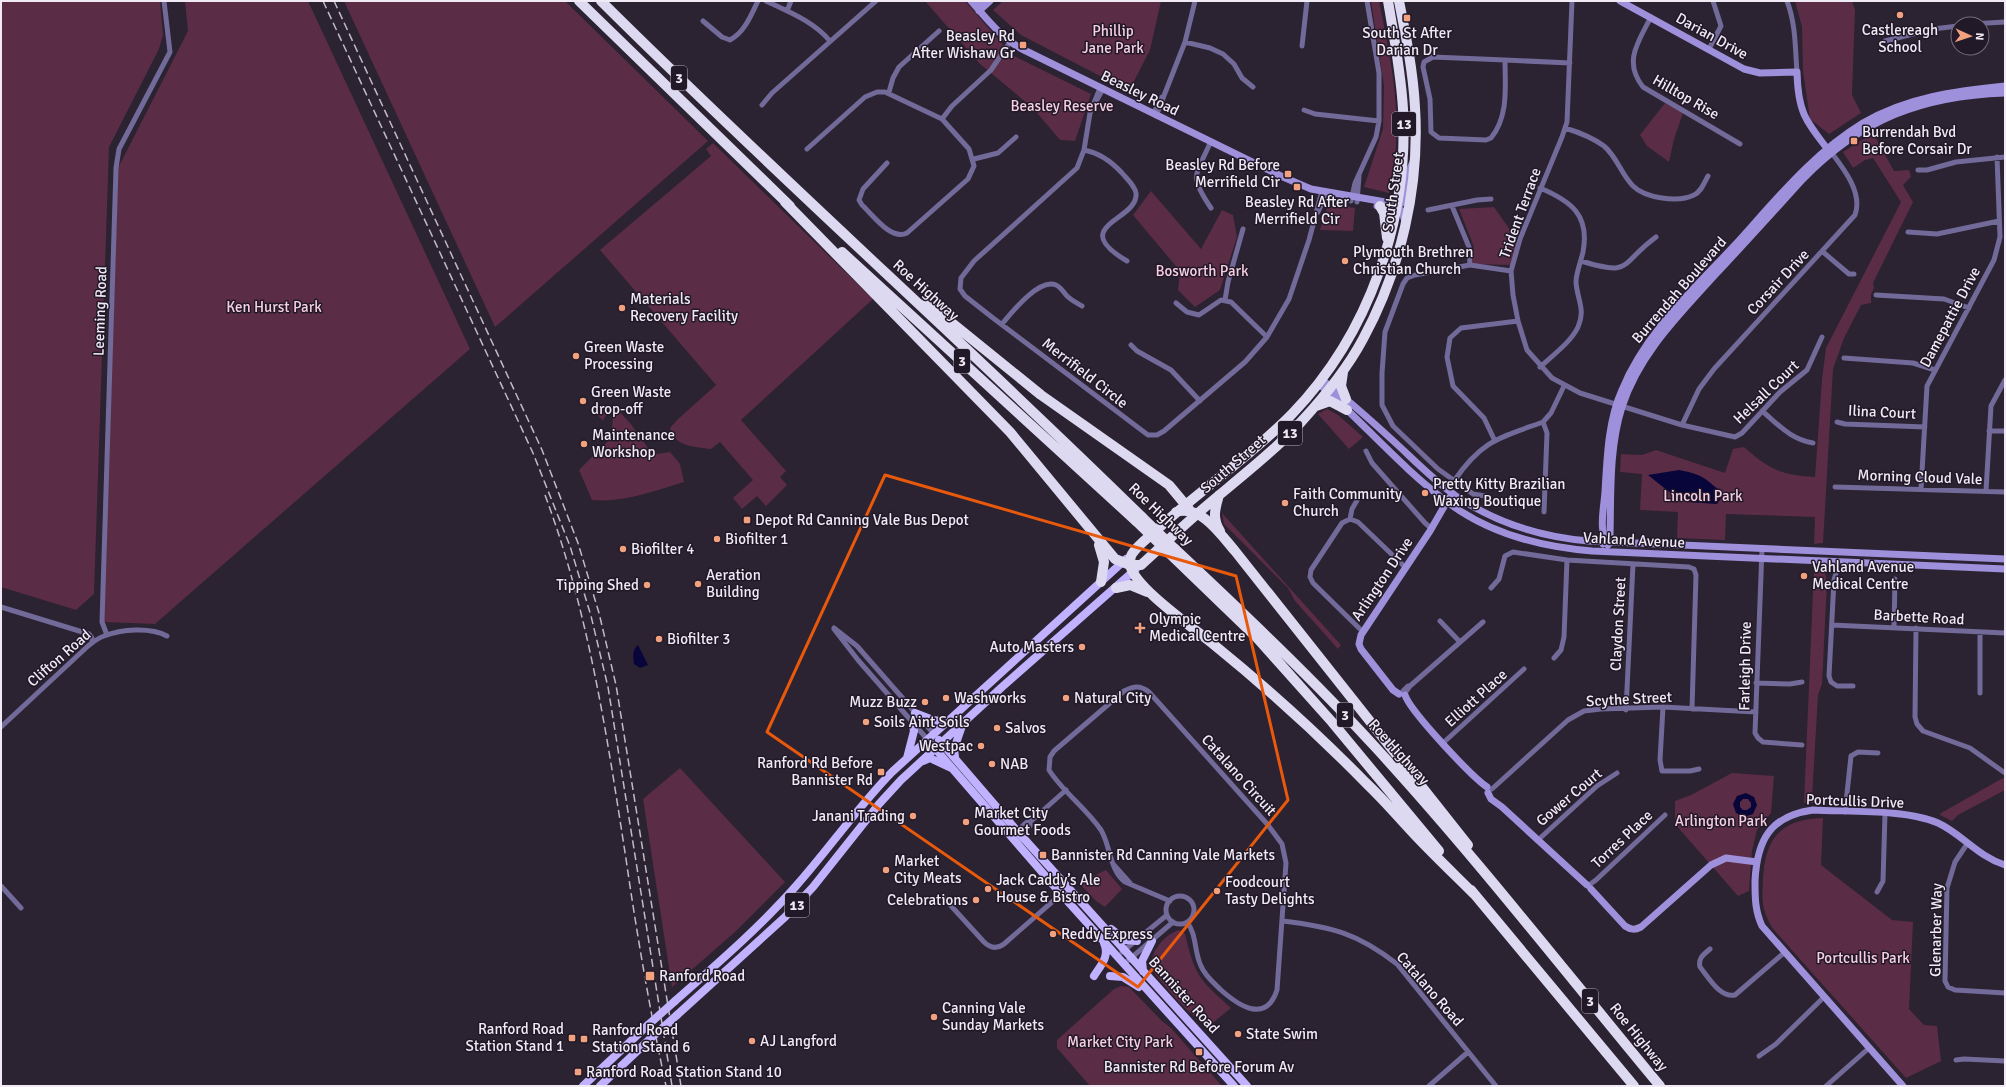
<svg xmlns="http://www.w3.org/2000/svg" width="2006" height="1087" viewBox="0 0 2006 1087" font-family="Signika,sans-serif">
  <rect width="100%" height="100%" fill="#2b2232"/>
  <path fill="#5b2c45" d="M1,1H160L163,35L159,49L109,147L94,594L76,610L1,587Z
    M185,1H308L470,349L155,624L104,622L118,168L188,31Z
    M344,1H565L708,141L495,327Z
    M925,1H965L1012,55L1091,94L1075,141L1060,140L1033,108L980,64Z
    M1003,1H1161L1150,50L1129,91L1021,35L993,10Z
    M1371,1H1379C1388,46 1399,95 1396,141C1396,158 1391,176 1389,193L1364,187L1383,129L1384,86Z
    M1795,1H1852L1855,10L1852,95L1861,113L1829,134L1810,119L1803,71L1802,27Z
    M1665,103L1683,113L1674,139L1669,162L1647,146L1640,135Z
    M1873,133L1894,171L1909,170L1911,177L1903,185L1913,202L1873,283L1874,288L1871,294V303L1861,305L1844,338L1833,369L1823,543L1814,544L1815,517L1726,514L1725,540L1677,538L1678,512L1640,510L1642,474L1620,472L1621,454L1642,455L1656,450L1725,473L1733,449L1744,447C1770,470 1781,475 1815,477L1822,379L1826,348L1901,202L1873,158L1865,160L1853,168L1843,152Z
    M713,143L873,299L741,420L786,471L780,477L787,485L766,506L757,496L742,509L733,498L753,480L720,442L711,449C696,447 674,447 670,428L677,420L716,385L600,250L711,156L706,149Z
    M1151,191L1201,249L1222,210L1233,215L1237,237L1220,290L1195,307L1178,290L1180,271L1133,215Z
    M1332,204L1355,208L1353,231L1320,230L1327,208Z
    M1494,207L1517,240L1513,265L1472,264L1474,247L1459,209Z
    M603,405L608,410L603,421L595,412Z
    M614,406L630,423L648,448L657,454L670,452L680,464L684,482C655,491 622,503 592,500L579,470L611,438Z
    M1327,409L1338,415L1363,437L1349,449L1318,414Z
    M1222,513L1341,645L1338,649L1295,601L1288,588L1224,524Z
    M1814,568L1824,569L1827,582L1822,684L1818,695L1812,798L1815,803H1804Z
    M680,768L785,882L735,932L672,987L643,799Z
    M1732,773L1774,776L1771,813L1757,830L1752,851L1749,891L1738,896L1675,824V801L1691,795Z
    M2003,778L2005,779V790L1958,815L1952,821L1940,815L1941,813Z
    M1823,818L1821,865L1892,920L1913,922L1909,1009L1924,1025L1937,1026L1941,1061L1906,1078L1773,929C1761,909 1762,901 1763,879C1765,838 1781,819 1823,818Z
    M1106,870L1122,889L1105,907L1096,901L1079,883Z
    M1179,930L1185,934C1195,976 1199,979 1231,1008L1209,1026C1185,1013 1168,989 1150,968C1151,952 1163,935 1179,930Z
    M1121,986L1129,987L1162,1021L1171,1028L1222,1086H1090L1057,1048V1040L1114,989Z"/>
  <path fill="#08053b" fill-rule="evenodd" d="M1679,470C1705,475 1705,479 1724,494L1717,504L1687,502L1668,491L1648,475Z
    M638,645L648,665L640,668L634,664C633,657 632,650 638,645Z
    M1746,793L1754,797L1757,805L1753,814L1744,817L1736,813L1733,804L1737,796ZM1743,799H1748L1751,803V807L1747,810H1743L1740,807V802Z"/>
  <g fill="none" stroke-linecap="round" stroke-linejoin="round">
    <path stroke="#726a98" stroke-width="5" d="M766,1C789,12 813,21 830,41
      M1572,1L1567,122L1562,137L1520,239L1511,271L1513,295L1518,321L1527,350L1552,378L1580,393L1682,425L1735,437L1742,433L1780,392L1807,370L1822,337
      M1787,1C1796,25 1795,47 1797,72
      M787,11L791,1
      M1651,17C1638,42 1623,62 1643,87L1740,144
      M703,21L722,37L730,40C745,32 751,15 758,1
      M1971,24L2005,22
      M1885,41L1933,29L1958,26
      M1185,42L1210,48L1223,54L1234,64L1242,78L1253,87
      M1302,46L1307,1
      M1709,49L1721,26L1713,1
      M1505,60L1433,57L1424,62L1423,67L1430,99L1431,132L1439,138L1486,140L1491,138C1509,116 1505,86 1505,60L1570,63
      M1100,88L1090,113L1084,150L1077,168L974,261L961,278L960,289L965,296L993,318L1148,435H1157L1164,431L1245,362L1267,337L1289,299L1309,240L1322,191
      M889,92L893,78L899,67L939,31
      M762,105L772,93L876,1
      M1094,105L1103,89
      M1304,110L1315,114L1379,121
      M1153,114L1162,97
      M1156,116L1185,42L1195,1
      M942,119L952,106L991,70L1010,42
      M1565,128C1578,132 1593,138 1604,146C1617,157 1621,174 1633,186C1645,198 1678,203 1694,195C1701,192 1704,183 1708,176
      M807,149L865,97L877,92H885L942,119L969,149L974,166L968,179L907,233C891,241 873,215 862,205L859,200L863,189L887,163
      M1084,150C1100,153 1111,161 1122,173C1127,179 1135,186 1136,193C1139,221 1066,225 1127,261
      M974,159L998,153L1016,137
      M1918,170H1927L1956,162L2005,157
      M1351,201L1355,183L1376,137L1379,121V73L1367,1
      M1357,202L1359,176
      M1452,206L1469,247L1470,265
      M1211,208C1188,174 1196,176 1211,141
      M1428,210L1477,200L1491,199
      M1318,212L1327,192
      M1908,232L1937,234L1999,221
      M1823,252L1849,274H1854
      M1581,261C1633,277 1619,264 1656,237
      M1876,295L1944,299L1969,308
      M1225,300L1228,282L1243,229
      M1176,303L1187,312L1199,315L1221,300L1231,302L1267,337
      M1002,324C1012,312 1039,278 1056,285C1061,287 1064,293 1067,296C1071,300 1077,303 1082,306
      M1131,345L1137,351L1171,370L1200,401
      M1844,358L1913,363L1935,370
      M1540,367C1553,355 1571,342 1578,327C1586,310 1577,299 1576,282C1576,273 1581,261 1583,252C1590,215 1571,201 1540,188
      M1762,411C1779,425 1790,439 1813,443
      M1543,422L1547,433L1544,512
      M1837,422L1845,424L1925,427
      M1682,425L1699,389L1714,369L1855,215C1863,193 1844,169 1831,152
      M1989,431H2005
      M1494,439L1484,418L1453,386L1447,357L1450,338L1461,328L1518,321
      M1366,451L1372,463L1425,523L1432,529
      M1454,481C1482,440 1499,438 1543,422L1551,413L1564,386
      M1835,487L2005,492
      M1921,489L1927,386L1994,260L2000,237L1997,157
      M1986,491L1991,406L2005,380
      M1485,496L1473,494L1438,469L1393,426L1382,405V373L1385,332L1403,284L1407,278L1415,275L1470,265L1511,271
      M1350,519L1352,509L1359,497
      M1762,549L1755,733L1758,738L1763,742L1802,745
      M1836,573L1834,580L1829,676L1831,682L1837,686H1853
      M1491,588L1499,579L1505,556L1513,552L1567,560L1689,567L1694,569L1696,575L1692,709
      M1,607L89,634L92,638V643
      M1440,621L1460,642
      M1832,625L2005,633
      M1894,627L1895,579
      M834,628L857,646L934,734
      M1916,628L1915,717L1917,724L1923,731L1970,748L2005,773
      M834,629L858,660L928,740
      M1363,632L1313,583L1310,577L1311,570L1342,523L1350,519L1358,522L1406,568
      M1980,632V693
      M107,635L102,622L116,168L119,149L170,52L164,1
      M1554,658L1561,650L1564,637L1567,560
      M1756,683L1790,684L1802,682
      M1410,686L1483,622
      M1403,691L1408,686H1410L1405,693
      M1663,707L1660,760L1662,771H1690L1699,769
      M1626,710L1633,564
      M1,727L88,646C93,642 98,638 104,636C121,629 151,627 167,636
      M1443,743L1524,669
      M1492,789L1568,720L1584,711L1601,709L1663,707L1756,712
      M1845,812L1851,756L1858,752L1878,753
      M1016,832L1026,830L1030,826V822L1066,790
      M1538,840L1597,786L1617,773
      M1967,844L1955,862L1947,888L1945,981L1948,987L1955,990L2005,993
      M1019,846C1019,835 1017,829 1027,822H1030
      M1113,864L1130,883
      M1589,885L1596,880L1665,815
      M1,886L21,908
      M1877,892L1883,881L1885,814
      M1166 910a14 14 0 1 1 28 0a14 14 0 1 1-28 0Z
      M943,897L984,942C990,948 997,949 1004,944L1068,888
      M1170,901L1125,882C1109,869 1111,847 1101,830C1086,808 1063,792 1049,770L1050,757L1054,751L1124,691C1134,686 1140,685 1149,692L1268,825L1282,844L1286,863L1277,990C1266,1024 1239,1006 1221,990C1214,983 1205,976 1201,966C1194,952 1197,935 1187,922
      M1283,921C1332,927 1357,933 1397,964L1496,1086
      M1710,949C1703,955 1698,958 1700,967C1709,978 1720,998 1735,995L1785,952
      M1122,952L1167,915
      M1124,964L1173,922
      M1759,1056L1776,1044L1824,997
      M1956,1060L1964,1059L2005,1061
      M1429,1086L1468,1052
      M1826,1086L1869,1048"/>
    <path stroke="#9e90da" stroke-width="7" d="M971,1C987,19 1002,39 1024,50L1283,177L1311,189L1391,203L1402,211L1405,222
      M1620,1L1744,69L1760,73L1797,72C1798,112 1805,120 1829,151
      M976,6L982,1
      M979,11L990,1
      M1377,206C1418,213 1400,186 1413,162
      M1321,379C1349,400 1375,424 1401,448C1419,465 1436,482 1456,496C1496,523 1541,537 1589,541L2005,559
      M1318,383C1363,422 1402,469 1450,504C1491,534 1542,547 1592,551L2005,569
      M1603,544L1610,536C1611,493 1609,448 1622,407C1639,354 1679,315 1715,275C1745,243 1774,211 1803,179C1862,119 1921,96 2005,93
      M1608,545C1598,532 1604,507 1605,492C1607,458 1608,421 1622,390C1645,333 1694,289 1735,245C1775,201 1812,154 1863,123C1907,97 1956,91 2005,86
      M1399,694L1393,690L1361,649L1359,644L1361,635L1430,531L1449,498
      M1405,695C1410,711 1471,776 1487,787
      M1488,793L1491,799L1502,807L1587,885
      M1591,889L1625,926C1631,930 1635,930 1641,927L1711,865L1726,858L1757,862
      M1903,1086L1762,926C1755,911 1755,898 1755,881C1757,840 1770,816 1813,810C1848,812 1907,809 1938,823C1962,834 1977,856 2005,865"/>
    <path stroke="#c0b2fe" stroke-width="8" d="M915,713L933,720L947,722
      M939,740L1018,832L1247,1086
      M932,745L1061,894L1234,1086
      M955,757L954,749L962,726
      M907,758L914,731L913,725
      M923,761L930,758L951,768
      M1111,929L1125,940L1137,941
      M1143,971L1142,961L1152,941
      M1094,976C1101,965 1110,956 1104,943
      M1110,976L1123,977L1139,987
      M675,1001C717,964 759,928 796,886C829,849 857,808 892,772L1126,559
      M677,1015L785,917L813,887L879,804L901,780L1002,687L1136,569
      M583,1086L648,1025
      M600,1086L650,1039"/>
    <path stroke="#ddd9f1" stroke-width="10" d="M579,1L790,206
      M601,1C778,177 964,342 1142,517
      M1388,1C1394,37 1401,73 1403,109C1409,220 1369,334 1292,414C1252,455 1203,488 1161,526C1152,535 1138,544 1132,554C1130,557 1130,562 1130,565C1135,588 1194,628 1213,644C1266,687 1318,734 1366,783C1384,800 1400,819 1417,837C1436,857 1455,875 1474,894
      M785,202L1010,432L1115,559L1130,565H1141C1164,544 1187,522 1211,502C1242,476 1274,451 1301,422C1324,397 1347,369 1363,339C1401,269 1420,186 1415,107C1413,71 1406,36 1399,1
      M1380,206L1384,213L1387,238
      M842,252L1136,521
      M926,302L1041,395L1169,485L1189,509
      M1343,372L1341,386L1346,399
      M1316,406L1330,401L1347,410
      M1219,495C1215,509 1212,518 1220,531
      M1176,512C1201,504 1221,535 1235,551L1468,845
      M1099,545L1104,562L1101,582
      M1175,549C1244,614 1313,679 1377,749C1476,857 1566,973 1660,1086
      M1170,554L1257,638L1332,722L1439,851
      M1116,588L1130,585L1147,592
      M1471,890L1634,1086"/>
    <path stroke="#c2bbc7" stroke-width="1.5" stroke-dasharray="8 4" stroke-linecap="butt" d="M323,1L533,453L570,546L591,616L608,687L672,1086
      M334,1L542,450L578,543L599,613L616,685L681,1086
      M545,495C589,613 607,736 626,859C637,935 650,1011 666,1086"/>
    <path stroke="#c0b2fe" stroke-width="8" d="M648,1025L675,1001
      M650,1039L677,1015"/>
    <path stroke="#ddd9f1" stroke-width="10" d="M1142,517L1175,549
      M1136,521L1170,554"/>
  </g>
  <path fill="none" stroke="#e8590c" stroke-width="3" stroke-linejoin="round" d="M885,475L1236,576L1288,800L1138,987L767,732Z"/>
  <g fill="#f1a17d" stroke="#211828" stroke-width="1.5">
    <circle cx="1900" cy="15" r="4"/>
    <rect x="1403" y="14" width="8" height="8" rx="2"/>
    <rect x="1019" y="41" width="8" height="8" rx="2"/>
    <rect x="1850" y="137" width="8" height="8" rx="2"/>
    <rect x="1284" y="170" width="8" height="8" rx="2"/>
    <rect x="1293" y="183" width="8" height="8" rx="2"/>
    <circle cx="1345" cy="261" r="4"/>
    <circle cx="622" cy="308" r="4"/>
    <circle cx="576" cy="356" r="4"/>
    <circle cx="583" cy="401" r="4"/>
    <circle cx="584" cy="444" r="4"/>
    <circle cx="1425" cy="493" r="4"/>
    <circle cx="1285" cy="503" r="4"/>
    <rect x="743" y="516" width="8" height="8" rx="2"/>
    <circle cx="717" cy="539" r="4"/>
    <circle cx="623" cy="549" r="4"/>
    <circle cx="1804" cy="576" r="4"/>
    <circle cx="698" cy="584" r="4"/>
    <circle cx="647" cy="585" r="4"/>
    <path d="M1138 622h4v4h4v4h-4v4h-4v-4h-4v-4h4z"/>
    <circle cx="659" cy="639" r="4"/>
    <circle cx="1082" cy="647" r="4"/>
    <circle cx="946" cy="698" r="4"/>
    <circle cx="1066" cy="698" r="4"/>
    <circle cx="925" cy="702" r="4"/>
    <circle cx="866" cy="722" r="4"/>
    <circle cx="997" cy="728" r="4"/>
    <circle cx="981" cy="746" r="4"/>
    <circle cx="992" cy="764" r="4"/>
    <rect x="877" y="768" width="8" height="8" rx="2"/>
    <circle cx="913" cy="816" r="4"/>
    <circle cx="966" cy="822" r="4"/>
    <rect x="1039" y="851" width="8" height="8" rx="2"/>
    <circle cx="886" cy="870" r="4"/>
    <circle cx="988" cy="889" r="4"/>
    <circle cx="1217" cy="891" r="4"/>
    <circle cx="976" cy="900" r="4"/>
    <circle cx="1053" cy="934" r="4"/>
    <rect x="645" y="971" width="10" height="10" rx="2"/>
    <circle cx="934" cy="1017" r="4"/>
    <circle cx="1238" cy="1034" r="4"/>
    <rect x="568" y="1034" width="8" height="8" rx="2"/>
    <rect x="580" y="1035" width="8" height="8" rx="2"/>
    <circle cx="752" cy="1041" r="4"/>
    <rect x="1195" y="1048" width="8" height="8" rx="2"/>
    <rect x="574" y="1068" width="8" height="8" rx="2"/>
  </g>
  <g text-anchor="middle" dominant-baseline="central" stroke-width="3" stroke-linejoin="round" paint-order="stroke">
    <g fill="#211828" stroke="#b2abb8" stroke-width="1">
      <rect x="671" y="66" width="16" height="24" rx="3"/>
      <rect x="1392" y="112" width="24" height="24" rx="3"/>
      <rect x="954" y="349" width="16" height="24" rx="3"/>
      <rect x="1278" y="421" width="24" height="24" rx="3"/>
      <rect x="1337" y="703" width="16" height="24" rx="3"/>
      <rect x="785" y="893" width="24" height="24" rx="3"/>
      <rect x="1582" y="989" width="16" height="24" rx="3"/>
    </g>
    <g font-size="14" font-weight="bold" fill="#f0eaf5">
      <text x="679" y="78">3</text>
      <text x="1404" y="124">13</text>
      <text x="962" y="361">3</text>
      <text x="1290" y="433">13</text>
      <text x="1345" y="715">3</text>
      <text x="797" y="905">13</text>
      <text x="1590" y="1001">3</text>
    </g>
    <g font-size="15" fill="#f0eaf5" stroke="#211828" text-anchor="start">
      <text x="1900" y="30" text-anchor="middle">Castlereagh<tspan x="1900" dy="17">School</tspan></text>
      <text x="1407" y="33" text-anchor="middle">South St After<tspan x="1407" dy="17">Darian Dr</tspan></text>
      <text x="1015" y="36" text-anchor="end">Beasley Rd<tspan x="1015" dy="17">After Wishaw Gr</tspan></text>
      <text x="1862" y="132">Burrendah Bvd<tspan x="1862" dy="17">Before Corsair Dr</tspan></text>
      <text x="1280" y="165" text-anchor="end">Beasley Rd Before<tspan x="1280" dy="17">Merrifield Cir</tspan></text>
      <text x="1297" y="202" text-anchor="middle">Beasley Rd After<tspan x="1297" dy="17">Merrifield Cir</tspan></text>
      <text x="1353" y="252">Plymouth Brethren<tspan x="1353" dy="17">Christian Church</tspan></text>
      <text x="630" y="299">Materials<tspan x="630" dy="17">Recovery Facility</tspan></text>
      <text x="584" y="347">Green Waste<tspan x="584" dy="17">Processing</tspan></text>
      <text x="591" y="392">Green Waste<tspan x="591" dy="17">drop-off</tspan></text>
      <text x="592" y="435">Maintenance<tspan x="592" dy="17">Workshop</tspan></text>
      <text x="1433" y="484">Pretty Kitty Brazilian<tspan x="1433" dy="17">Waxing Boutique</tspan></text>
      <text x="1293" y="494">Faith Community<tspan x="1293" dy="17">Church</tspan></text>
      <text x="755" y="520">Depot Rd Canning Vale Bus Depot</text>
      <text x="725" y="539">Biofilter 1</text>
      <text x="631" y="549">Biofilter 4</text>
      <text x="1812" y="567">Vahland Avenue<tspan x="1812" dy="17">Medical Centre</tspan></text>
      <text x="706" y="575">Aeration<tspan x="706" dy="17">Building</tspan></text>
      <text x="639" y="585" text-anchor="end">Tipping Shed</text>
      <text x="1149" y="619">Olympic<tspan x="1149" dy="17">Medical Centre</tspan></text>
      <text x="667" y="639">Biofilter 3</text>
      <text x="1074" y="647" text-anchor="end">Auto Masters</text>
      <text x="954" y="698">Washworks</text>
      <text x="1074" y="698">Natural City</text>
      <text x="917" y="702" text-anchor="end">Muzz Buzz</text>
      <text x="874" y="722">Soils Aint Soils</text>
      <text x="1005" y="728">Salvos</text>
      <text x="973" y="746" text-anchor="end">Westpac</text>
      <text x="873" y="763" text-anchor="end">Ranford Rd Before<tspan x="873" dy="17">Bannister Rd</tspan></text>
      <text x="1000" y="764">NAB</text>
      <text x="974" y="813">Market City<tspan x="974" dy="17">Gourmet Foods</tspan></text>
      <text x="905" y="816" text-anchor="end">Janani Trading</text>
      <text x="1051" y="855">Bannister Rd Canning Vale Markets</text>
      <text x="894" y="861">Market<tspan x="894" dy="17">City Meats</tspan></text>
      <text x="996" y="880">Jack Caddy’s Ale<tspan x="996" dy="17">House &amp; Bistro</tspan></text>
      <text x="1225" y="882">Foodcourt<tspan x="1225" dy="17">Tasty Delights</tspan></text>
      <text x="968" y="900" text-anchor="end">Celebrations</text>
      <text x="1061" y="934">Reddy Express</text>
      <text x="659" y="976">Ranford Road</text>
      <text x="942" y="1008">Canning Vale<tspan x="942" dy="17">Sunday Markets</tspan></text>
      <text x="564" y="1029" text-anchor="end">Ranford Road<tspan x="564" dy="17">Station Stand 1</tspan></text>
      <text x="592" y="1030">Ranford Road<tspan x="592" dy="17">Station Stand 6</tspan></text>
      <text x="1246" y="1034">State Swim</text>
      <text x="760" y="1041">AJ Langford</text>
      <text x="1199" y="1067" text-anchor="middle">Bannister Rd Before Forum Av</text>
      <text x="586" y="1072">Ranford Road Station Stand 10</text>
    </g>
    <g font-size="15" fill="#f7cfe2" stroke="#211828">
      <text x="1113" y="31">Phillip<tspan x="1113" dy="17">Jane Park</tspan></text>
      <text x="1062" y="106">Beasley Reserve</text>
      <text x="1202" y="271">Bosworth Park</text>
      <text x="274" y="307">Ken Hurst Park</text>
      <text x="1703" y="496">Lincoln Park</text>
      <text x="1721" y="821">Arlington Park</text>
      <text x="1863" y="958">Portcullis Park</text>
      <text x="1120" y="1042">Market City Park</text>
    </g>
    <g font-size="15" fill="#f0eaf5" stroke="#211828">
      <text transform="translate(1712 36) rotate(29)">Darian Drive</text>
      <text transform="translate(1140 93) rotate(26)">Beasley Road</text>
      <text transform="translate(1686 97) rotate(30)">Hilltop Rise</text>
      <text transform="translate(1393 192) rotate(-82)">South Street</text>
      <text transform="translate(1520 213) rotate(-70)">Trident Terrace</text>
      <text transform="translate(1778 282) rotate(-47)">Corsair Drive</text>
      <text transform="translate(926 290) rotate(42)">Roe Highway</text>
      <text transform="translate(1679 290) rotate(-49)">Burrendah Boulevard</text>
      <text transform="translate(100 311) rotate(-88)">Leeming Road</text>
      <text transform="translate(1950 317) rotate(-62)">Damepattie Drive</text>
      <text transform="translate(1085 373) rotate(38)">Merrifield Circle</text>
      <text transform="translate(1766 392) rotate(-44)">Helsall Court</text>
      <text transform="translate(1882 412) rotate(3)">Ilina Court</text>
      <text transform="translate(1233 464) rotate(-41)">South Street</text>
      <text transform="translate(1920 477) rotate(2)">Morning Cloud Vale</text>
      <text transform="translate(1161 514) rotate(44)">Roe Highway</text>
      <text transform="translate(1634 540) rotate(3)">Vahland Avenue</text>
      <text transform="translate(1382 579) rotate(-56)">Arlington Drive</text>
      <text transform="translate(1919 617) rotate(3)">Barbette Road</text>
      <text transform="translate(1618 624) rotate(-87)">Claydon Street</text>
      <text transform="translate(59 658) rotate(-41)">Clifton Road</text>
      <text transform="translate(1745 666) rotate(-89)">Farleigh Drive</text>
      <text transform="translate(1476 698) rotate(-42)">Elliott Place</text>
      <text transform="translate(1629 699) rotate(-3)">Scythe Street</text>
      <text transform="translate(1399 752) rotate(48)">Roe Highway</text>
      <text transform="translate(1239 775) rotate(48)">Catalano Circuit</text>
      <text transform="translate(1569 797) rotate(-40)">Gower Court</text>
      <text transform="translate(1855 801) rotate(2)">Portcullis Drive</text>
      <text transform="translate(1622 839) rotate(-43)">Torres Place</text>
      <text transform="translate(1936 930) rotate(-89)">Glenarber Way</text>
      <text transform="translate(1430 989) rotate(49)">Catalano Road</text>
      <text transform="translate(1184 995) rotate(48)">Bannister Road</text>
      <text transform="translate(1639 1037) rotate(51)">Roe Highway</text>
    </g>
  </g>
  <rect width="2006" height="1087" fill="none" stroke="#f0eaf5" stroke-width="4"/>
  <g transform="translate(1970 36) rotate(93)"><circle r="19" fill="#211828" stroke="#746c7a"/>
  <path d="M0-3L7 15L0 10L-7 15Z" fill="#f1a17d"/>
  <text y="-6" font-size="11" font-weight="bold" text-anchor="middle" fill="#f0eaf5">N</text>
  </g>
</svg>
